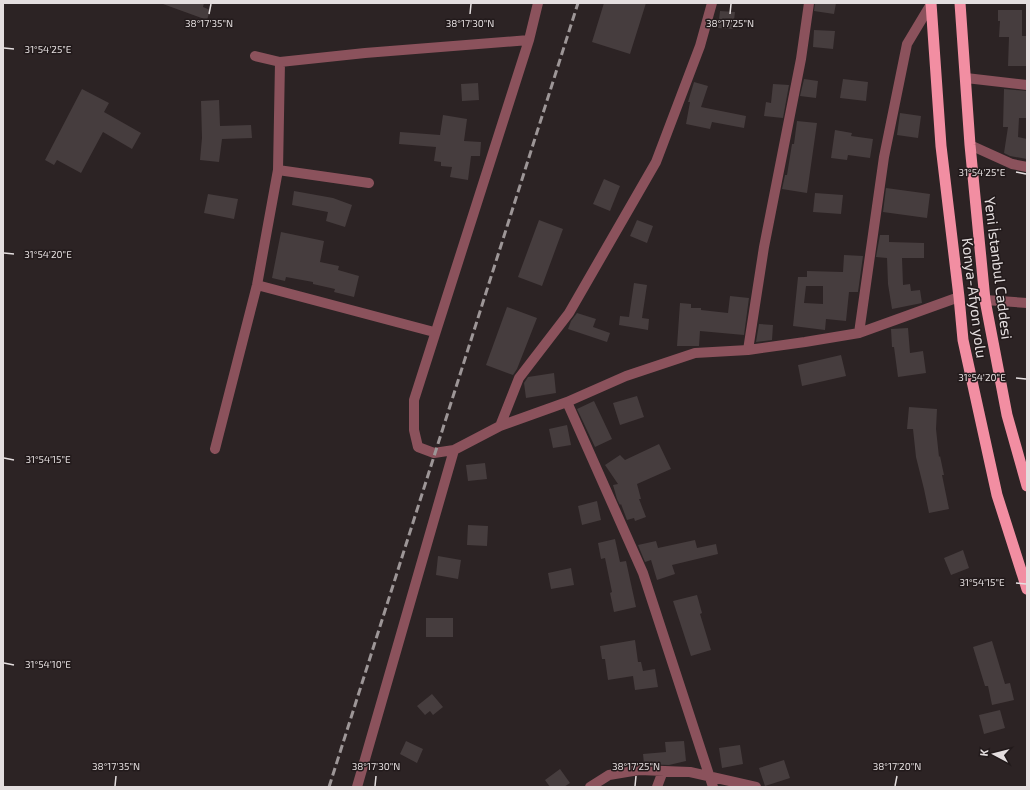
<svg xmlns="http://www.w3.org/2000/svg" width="1030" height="790" viewBox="0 0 1030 790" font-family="'Exo 2',sans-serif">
  <rect width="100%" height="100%" fill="#2c2324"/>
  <path fill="#463d3e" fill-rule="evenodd" d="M163,3H204L203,7L210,10L207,20L163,4Z
    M604,3H646L630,54L592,42Z
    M815,3H836L834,14L814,11Z
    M998,10H1022V36H1027V66H1008L1009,37H999L1000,21H998Z
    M720,11L735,12L733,29L718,28Z
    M814,30L835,31L833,49L813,47Z
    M804,79L818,81L816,98L800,96Z
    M843,79L868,82L866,101L840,98Z
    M694,82L708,86L701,107L746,116L744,128L712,122L710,129L686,124L690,102H688Z
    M478,83L479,100L462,101L461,84Z
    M773,84L789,85L783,118L764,116L766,102L771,103Z
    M82,89L109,103L104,112L141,133L132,149L103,132L81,173L57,160L54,165L45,160Z
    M1004,89L1027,91V118H1019L1018,137L1027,139V159L1010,156L1004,153L1008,127H1003Z
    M219,100L220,126L251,125L252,138L222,139L219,162L200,160L202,138L201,101Z
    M900,113L921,116L918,138L897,135Z
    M443,115L467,119L464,141L481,142L480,156H471L468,180L450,177L452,167L441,166V162L434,161L436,147L399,144L400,132L440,135Z
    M797,121L817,123L807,193L782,189L785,175H787L792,144H794Z
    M835,130L852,133L851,136L873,139L870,158L848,155L847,160L831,158Z
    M604,179L620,186L610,211L593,204Z
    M886,188L930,194L927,218L883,212Z
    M294,191L333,198L352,205L345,227L326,221L328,212L292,205Z
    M815,193L843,195L841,214L813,212Z
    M208,194L238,199L234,219L204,213Z
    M539,220L563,229L542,286L518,277Z
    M637,220L653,226L647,243L630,236Z
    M281,232L324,241L320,262L339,266L338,270L359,276L354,297L334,292L335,289L313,284V282L286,277L285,281L272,278Z
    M880,235H889V242L924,243V258H902L903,285L910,284L911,291L920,290L922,303L892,309L888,284L887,258L876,257Z
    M844,255L863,256L858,292H849L846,321L826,319L825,330L793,326L798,277H807V271L843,272ZM806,286H823V304L804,303Z
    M634,283L647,285L642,318L649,319L648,330L619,325L620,316L629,317Z
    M730,296L749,298L744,335L700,331L699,346H677L680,303L691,304V308H701V310L728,313Z
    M507,307L537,318L517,369L513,375L486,365Z
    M577,313L596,319L593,327L610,333L607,342L568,329L571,321Z
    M759,324L773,325L772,340L756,342Z
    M908,328L910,353L923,351L926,373L898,377L894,347H892L891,329Z
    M841,355L846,376L802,386L798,365Z
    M554,373L556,393L526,398L524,383L528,377Z
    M637,396L644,417L620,425L613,403Z
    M594,401L612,439L595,447L577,409Z
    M909,407L937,409L936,429L939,457L940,456L944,475H942L949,509L929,513L924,489L916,457L913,429H907Z
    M567,425L571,445L553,448L549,429Z
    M659,444L671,469L637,484L641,499H639L646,517L635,521L634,518L627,520L621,504L620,505L617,499L613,485L618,484L605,465L620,455L625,460Z
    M485,463L487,479L468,481L466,465Z
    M597,501L601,520L582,525L578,506Z
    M468,525L488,526L487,546L467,545Z
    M615,539L620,562L626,561L636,607L614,612L610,593L612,592L605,558L601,559L598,543Z
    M695,540L697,548L716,544L718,554L672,565L675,574L657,580L651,560L645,562L638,545L656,541L658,548Z
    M963,550L969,568L951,575L944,558Z
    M438,556L461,560L458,579L436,575Z
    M571,568L574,585L551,589L548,573Z
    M697,595L702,613L700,614L711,650L691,656L673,601Z
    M426,618H453V637H426Z
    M635,640L638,662H641L643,671L655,669L658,687L635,690L633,676L608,680L605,659H602L600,646Z
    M992,641L1005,684L1010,683L1014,700L992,705L988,686H985L973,647Z
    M432,694L443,707L433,715L430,711L425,715L417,706Z
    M1000,710L1005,728L984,734L979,715Z
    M406,741L423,749L417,763L400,754Z
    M684,741L686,761L669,765L644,764L643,754L666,752L665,742Z
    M740,745L743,764L722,768L719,748Z
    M784,760L790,778L765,786L759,768Z
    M560,769L570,783L564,787H550L545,780Z"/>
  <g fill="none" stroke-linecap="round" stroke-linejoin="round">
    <path stroke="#8b525c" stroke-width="10" d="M538,3L529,40L414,400V430L418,447L434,453L454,450L500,426L567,402L626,376L695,353L748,350L805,342L859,333L959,297
      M255,56L280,62L365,53L529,40
      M966,78L1027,85
      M970,145L1012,164L1027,167
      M278,170L369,183
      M257,285L434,332
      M985,300L1027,303
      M859,333L884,157L907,44L931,4
      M748,350L764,247L801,59L809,3
      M567,402L643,573L713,787
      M500,426L519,378L569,313L656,162L700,46L712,3
      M215,449L257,285L278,170L280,62
      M357,787L454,450
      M590,787L609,775L639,770L690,772L756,787
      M657,787L663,771"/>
    <path stroke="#f28ea2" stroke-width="11" d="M931,3L941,146L959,297L963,340L997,495L1027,589
      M960,3L970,145L985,300L1007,415L1027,486"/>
    <path stroke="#9d9697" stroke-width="3" stroke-dasharray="8 4" stroke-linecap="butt" d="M329,787L578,3"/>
  </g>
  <path fill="none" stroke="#e4dedf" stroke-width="1.5" d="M209,14L211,4M470,14L471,4M730,14L731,4M4,48L14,49M1016,172L1026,174M4,253L14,254M1016,378L1026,379M4,458L14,460M1016,583L1026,584M4,663L14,665M115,786L116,776M375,786L376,776M635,786L636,776M895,786L897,776"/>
  <g text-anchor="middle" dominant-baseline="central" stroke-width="3" stroke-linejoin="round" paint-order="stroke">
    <g font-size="15" fill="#e4dedf" stroke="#221a1b">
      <text transform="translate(999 268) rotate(83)">Yeni İstanbul Caddesi</text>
      <text transform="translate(975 298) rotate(83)">Konya-Afyon yolu</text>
    </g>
  </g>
  <g font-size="10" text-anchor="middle" fill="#e4dedf" stroke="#221a1b" stroke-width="3" stroke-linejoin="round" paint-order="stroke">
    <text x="209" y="27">38°17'35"N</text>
    <text x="470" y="27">38°17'30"N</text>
    <text x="730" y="27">38°17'25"N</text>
    <text x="48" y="53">31°54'25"E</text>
    <text x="982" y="176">31°54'25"E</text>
    <text x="48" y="258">31°54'20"E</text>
    <text x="982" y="381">31°54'20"E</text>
    <text x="48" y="463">31°54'15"E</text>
    <text x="982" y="586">31°54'15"E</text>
    <text x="48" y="668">31°54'10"E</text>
    <text x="116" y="770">38°17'35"N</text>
    <text x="376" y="770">38°17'30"N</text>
    <text x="636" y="770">38°17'25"N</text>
    <text x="897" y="770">38°17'20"N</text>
  </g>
  <rect width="1030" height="790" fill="none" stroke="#e4dedf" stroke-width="8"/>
  <g transform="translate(994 754) rotate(277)" stroke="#221a1b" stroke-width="3" paint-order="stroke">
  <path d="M0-3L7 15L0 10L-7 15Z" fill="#e4dedf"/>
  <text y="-6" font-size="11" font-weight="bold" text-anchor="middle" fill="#e4dedf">K</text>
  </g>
</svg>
